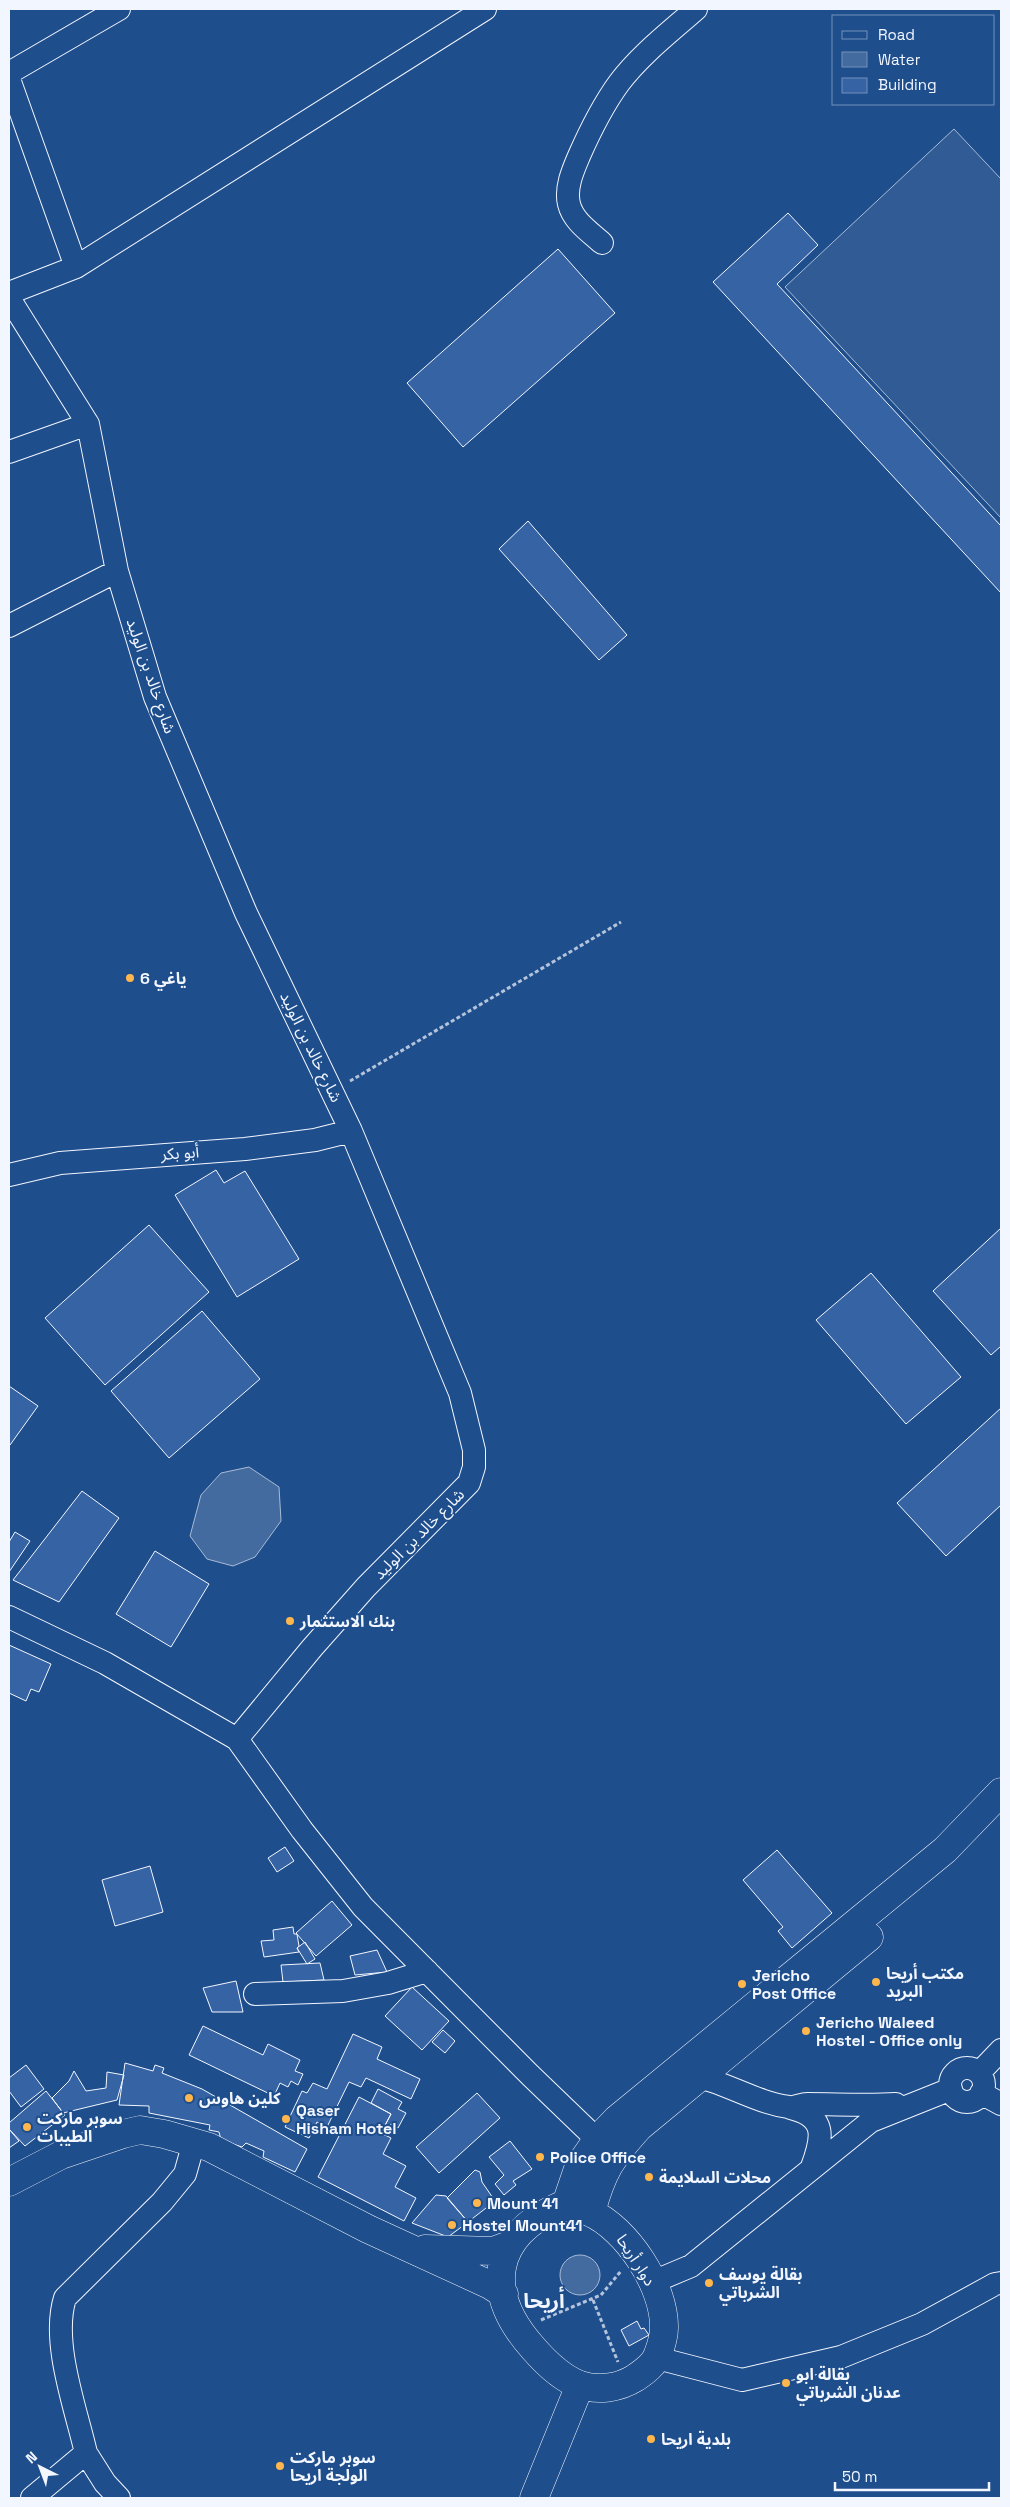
<svg xmlns="http://www.w3.org/2000/svg" width="1010" height="2507" viewBox="0 0 1010 2507" font-family="'Space Grotesk','Noto Sans Arabic',sans-serif">
  <rect width="100%" height="100%" fill="#1f4e8c"/>
  <path fill="#305b95" stroke="#a8bbd7" d="M954,129L1001,179V518L785,287Z"/>
  <path fill="#446ba0" stroke="#a8bbd7" d="M249,1467L279,1487L281,1521L255,1557L233,1566L207,1559L190,1536L201,1495L221,1473Z
    M560 2275a20 20 0 1 1 40 0a20 20 0 1 1-40 0Z"/>
  <path fill="#3563a3" stroke="#f2f6ff" d="M788,213L818,245L777,284L1001,526V593L713,282Z
    M558,249L615,313L463,447L407,383Z
    M528,521L627,635L599,660L499,549Z
    M216,1170L224,1183L245,1171L299,1259L237,1297L175,1195Z
    M149,1225L209,1292L105,1385L45,1318Z
    M1001,1228V1346L991,1355L933,1291Z
    M871,1273L961,1377L906,1424L816,1320Z
    M202,1311L260,1379L169,1458L111,1391Z
    M9,1386L38,1406L10,1445L9,1444Z
    M1001,1408V1505L946,1556L897,1503Z
    M82,1491L119,1518L59,1602L13,1580Z
    M15,1532L30,1541L9,1572V1542Z
    M155,1551L209,1584L171,1647L116,1614Z
    M9,1645L51,1664L39,1692L31,1689L26,1701L9,1693Z
    M285,1847L294,1861L277,1872L268,1858Z
    M777,1850L832,1913L792,1948L778,1931L783,1927L743,1880Z
    M150,1866L163,1912L115,1926L102,1880Z
    M332,1901L352,1925L316,1956L296,1933Z
    M293,1927L294,1934H297L299,1946L297,1948L299,1952L264,1957L261,1941L274,1940L273,1930Z
    M305,1942L315,1959L307,1964L297,1948Z
    M377,1950L387,1972L355,1975L350,1956Z
    M320,1963L324,1980L283,1982L281,1965Z
    M236,1981L243,2012H212L203,1988Z
    M412,1987L449,2021L422,2050L385,2016Z
    M203,2026L263,2055L268,2044L300,2060L295,2071L303,2074L298,2085L291,2081L288,2087L280,2083L274,2096L189,2055Z
    M443,2030L455,2041L445,2053L432,2042Z
    M353,2034L382,2047L377,2059L420,2079L411,2099L366,2078L361,2087L349,2082L327,2127L317,2122L309,2138L285,2127L302,2091L307,2093L313,2083L327,2089Z
    M125,2063L153,2071L155,2065L164,2068L162,2073L202,2089L307,2149L295,2172L263,2157L264,2151L246,2143L242,2147L221,2140L219,2132L209,2130L210,2125L149,2113V2106L119,2105Z
    M26,2065L44,2089L21,2107L9,2091V2078Z
    M74,2071L86,2091L106,2088L107,2072L124,2075L117,2100L63,2113L52,2098L69,2081Z
    M378,2089L402,2102L398,2109L406,2113L398,2128L391,2124L385,2135L381,2133L391,2114L371,2103Z
    M46,2091L65,2115L25,2146L9,2129V2123Z
    M477,2093L500,2118L439,2173L416,2147Z
    M359,2097L391,2114L381,2133L391,2138L383,2154L406,2166L395,2187L416,2198L404,2221L318,2177Z
    M9,2129L19,2141L9,2148Z
    M510,2141L532,2169L513,2181L516,2185L504,2195L495,2184L504,2175L489,2157Z
    M475,2170L480,2172L482,2182L495,2201L468,2222L447,2198Z
    M436,2195L446,2196L468,2222L448,2237L412,2223Z
    M637,2321L641,2329L644,2328L649,2335L629,2346L621,2330Z"/>
  <g fill="none" stroke-linecap="round" stroke-linejoin="round">
    <defs>
      <path id="minor" d="M9,73L119,9
        M9,79L76,267
        M602,243C590,232 573,221 569,204C565,188 573,170 579,156C590,131 603,105 619,83C640,55 670,32 696,9
        M9,293L76,267L485,9
        M9,298L88,424L117,571L155,697L246,913L351,1131L460,1393L474,1450V1467L469,1483L366,1587L312,1648L237,1739
        M9,452L88,424
        M9,626L117,571
        M9,1175L60,1163L245,1149L315,1140L351,1131
        M9,1617L105,1663L237,1739L302,1830L363,1907L530,2075L609,2151
        M255,1994L343,1991L388,1983L427,1971
        M950 2085a17 17 0 1 1 34 0a17 17 0 1 1-34 0Z
        M979,2073L1001,2050
        M686,2075C722,2079 752,2102 789,2107C795,2108 801,2104 807,2104C837,2104 866,2106 896,2104
        M981,2093L1001,2104
        M791,2108C827,2117 823,2137 812,2167
        M653,2282L691,2266L871,2121L951,2089
        M657,2358L742,2380L841,2357L922,2324L995,2284L1001,2283
        M86,2453C76,2409 51,2342 65,2298L162,2202L185,2174L194,2142
        M32,2498L86,2453L105,2483L119,2498"/>
      <path id="major" d="M9,2182L61,2155L123,2134L140,2130L164,2134L209,2147L368,2229L490,2285L504,2294
        M560,2206C570,2207 580,2208 589,2212C627,2228 665,2287 664,2328C664,2337 661,2346 658,2354C655,2364 644,2372 635,2378C619,2388 598,2391 580,2385C561,2378 546,2363 533,2348C484,2293 490,2237 560,2206Z
        M565,2207L579,2166L597,2140L617,2119L945,1850L1001,1792
        M591,2213C602,2171 611,2158 639,2127L869,1937
        M425,2249L493,2251L509,2245
        M534,2498L580,2385"/>
    </defs>
    <use href="#minor" stroke="#f2f6ff" stroke-width="24"/>
    <use href="#major" stroke="#f2f6ff" stroke-width="29"/>
    <path stroke="#b3c4dc" stroke-width="3" stroke-dasharray="4 2.5" stroke-linecap="butt" d="M350,1081L621,922
      M593,2300L618,2362
      M541,2320L601,2295L621,2271"/>
    <use href="#minor" stroke="#1f4e8c" stroke-width="22"/>
    <use href="#major" stroke="#1f4e8c" stroke-width="28"/>
  </g>
  <g fill="#ffb74d" stroke="#1f4e8c" stroke-width="2">
    <circle cx="130" cy="978" r="5"/>
    <circle cx="290" cy="1621" r="5"/>
    <circle cx="876" cy="1982" r="5"/>
    <circle cx="742" cy="1984" r="5"/>
    <circle cx="806" cy="2031" r="5"/>
    <circle cx="189" cy="2098" r="5"/>
    <circle cx="286" cy="2119" r="5"/>
    <circle cx="27" cy="2127" r="5"/>
    <circle cx="540" cy="2157" r="5"/>
    <circle cx="649" cy="2177" r="5"/>
    <circle cx="477" cy="2203" r="5"/>
    <circle cx="452" cy="2225" r="5"/>
    <circle cx="709" cy="2283" r="5"/>
    <circle cx="786" cy="2383" r="5"/>
    <circle cx="651" cy="2439" r="5"/>
    <circle cx="280" cy="2466" r="5"/>
  </g>
  <g text-anchor="middle" dominant-baseline="central" stroke-width="4" stroke-linejoin="round" paint-order="stroke">
    <g font-size="16" fill="#f2f6ff" stroke="#1f4e8c">
      <text transform="translate(151 676) rotate(71)">شارع خالد بن الوليد</text>
      <text transform="translate(311 1047) rotate(64)">شارع خالد بن الوليد</text>
      <text transform="translate(180 1153) rotate(-4)">أبو بكر</text>
      <text transform="translate(419 1534) rotate(-45)">شارع خالد بن الوليد</text>
      <text transform="translate(636 2260) rotate(57)">دوار أريحا</text>
    </g>
    <g font-size="16" font-weight="bold" fill="#f2f6ff" stroke="#1f4e8c" text-anchor="start">
      <text x="140" y="978">ياغي 6</text>
      <text x="300" y="1621">بنك الاستثمار</text>
      <text x="886" y="1973">مكتب أريحا<tspan x="886" dy="18">البريد</tspan></text>
      <text x="752" y="1975">Jericho<tspan x="752" dy="18">Post Office</tspan></text>
      <text x="816" y="2022">Jericho Waleed<tspan x="816" dy="18">Hostel - Office only</tspan></text>
      <text x="199" y="2098">كلين هاوس</text>
      <text x="296" y="2110">Qaser<tspan x="296" dy="18">Hisham Hotel</tspan></text>
      <text x="37" y="2118">سوبر ماركت<tspan x="37" dy="18">الطيبات</tspan></text>
      <text x="550" y="2157">Police Office</text>
      <text x="659" y="2177">محلات السلايمة</text>
      <text x="487" y="2203">Mount 41</text>
      <text x="462" y="2225">Hostel Mount41</text>
      <text x="719" y="2274">بقالة يوسف<tspan x="719" dy="18">الشرباتي</tspan></text>
      <text x="796" y="2374">بقالة ابو<tspan x="796" dy="18">عدنان الشرباتي</tspan></text>
      <text x="661" y="2439">بلدية اريحا</text>
      <text x="290" y="2457">سوبر ماركت<tspan x="290" dy="18">الولجة اريحا</tspan></text>
    </g>
    <g font-size="21" font-weight="bold" fill="#f2f6ff" stroke="#1f4e8c">
      <text x="544" y="2300">أريحا</text>
    </g>
  </g>
  <rect width="1010" height="2507" fill="none" stroke="#f2f6ff" stroke-width="20"/>
  <rect x="832" y="15" width="162" height="90" fill="#1f4e8c" stroke="#7391ba"/>
  <rect x="842" y="31" width="25" height="8" fill="#1f4e8c" stroke="#7391ba"/>
  <text x="878" y="40" font-size="15" fill="#f2f6ff">Road</text>
  <rect x="842" y="52" width="25" height="15" fill="#446ba0" stroke="#7391ba"/>
  <text x="878" y="65" font-size="15" fill="#f2f6ff">Water</text>
  <rect x="842" y="78" width="25" height="15" fill="#3563a3" stroke="#7391ba"/>
  <text x="878" y="90" font-size="15" fill="#f2f6ff">Building</text>
  <g transform="translate(40 2467) rotate(318)" stroke="#1f4e8c" stroke-width="4" paint-order="stroke">
  <path d="M0-4L9 19L0 12L-9 19Z" fill="#f2f6ff"/>
  <text y="-8" font-size="14" font-weight="bold" text-anchor="middle" fill="#f2f6ff">N</text>
  </g>
  <path d="M835 2482v8h154v-8" fill="none" stroke="#f2f6ff" stroke-width="2.5"/>
  <text x="842" y="2482" font-size="15" fill="#f2f6ff" stroke="#1f4e8c" stroke-width="4" paint-order="stroke">50 m</text>
</svg>
